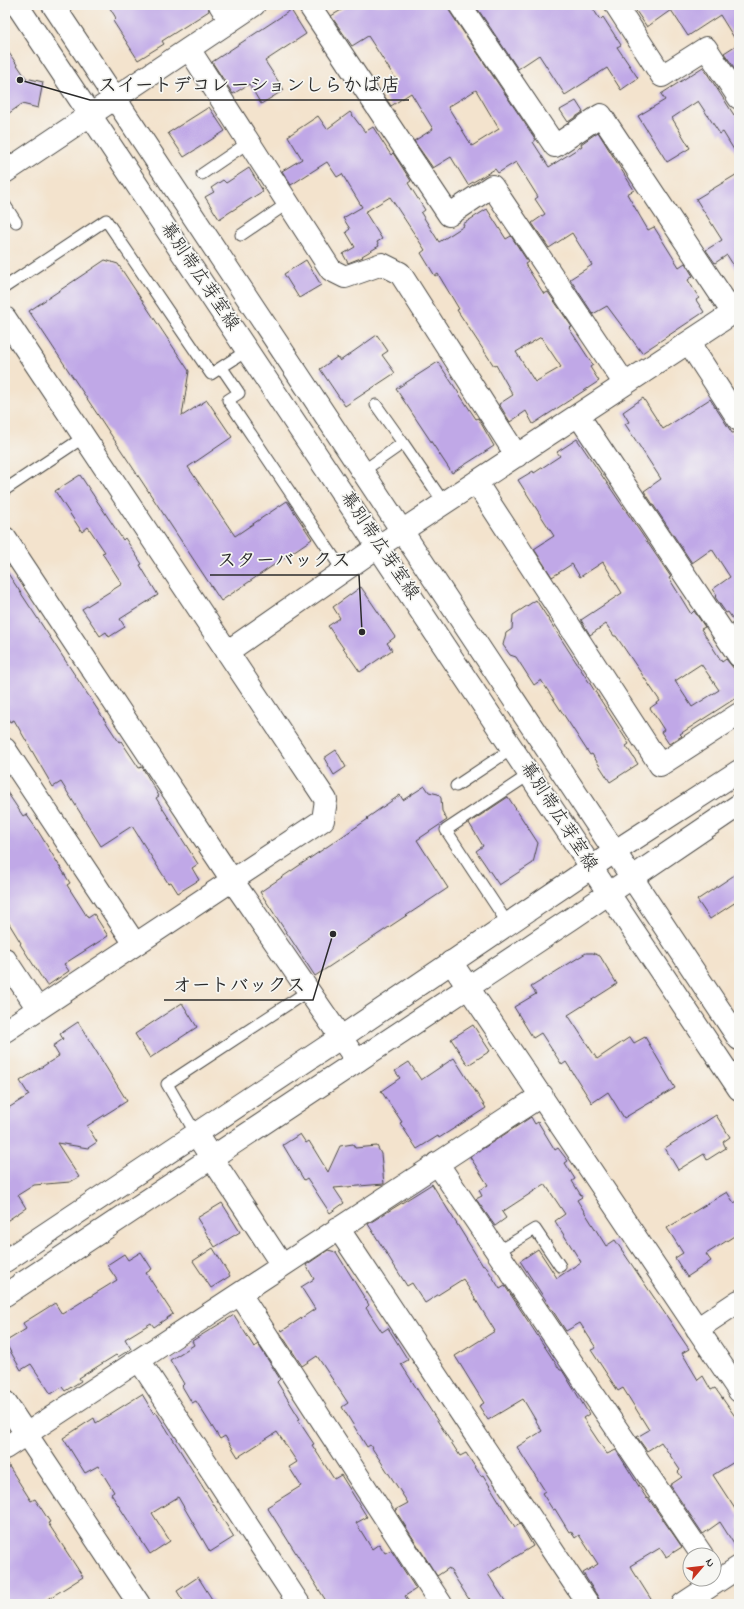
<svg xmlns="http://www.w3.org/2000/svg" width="744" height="1609" viewBox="0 0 744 1609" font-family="'Indie Flower','Klee One',sans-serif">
  <rect width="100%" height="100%" fill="#f6f6f2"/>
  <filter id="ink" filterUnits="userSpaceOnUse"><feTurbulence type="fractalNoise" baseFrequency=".025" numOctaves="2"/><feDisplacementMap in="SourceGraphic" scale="8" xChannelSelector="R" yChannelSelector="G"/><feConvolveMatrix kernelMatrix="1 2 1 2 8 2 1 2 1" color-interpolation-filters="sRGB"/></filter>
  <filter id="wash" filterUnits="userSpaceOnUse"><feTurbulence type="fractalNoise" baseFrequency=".012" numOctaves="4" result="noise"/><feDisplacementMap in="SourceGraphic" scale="16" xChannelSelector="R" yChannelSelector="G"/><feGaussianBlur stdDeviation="0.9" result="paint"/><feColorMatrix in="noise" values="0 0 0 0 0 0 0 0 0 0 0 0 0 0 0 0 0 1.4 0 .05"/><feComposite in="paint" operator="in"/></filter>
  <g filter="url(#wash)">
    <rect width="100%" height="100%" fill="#f3e3cd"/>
    <g id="blocks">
      <path fill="#c0a8e7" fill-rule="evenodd" d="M108,5H208L209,11L162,41L164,44L138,60L113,21L116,18Z
        M350,5H448L450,12L536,140L533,142L549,167L582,146L581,144L598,132L634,190L627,194L648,230L654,227L679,267L685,263L693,276L688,280L699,298L696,300L704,312L642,353L607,306L593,314L570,279L592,265L572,233L549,248L532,223L545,214L535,199L538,197L516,162L498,173L495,169L468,185L451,157L433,168L414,141L433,129L411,93L391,106L381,91L397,81L368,36L352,46L331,16ZM476,90L499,129L472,146L448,107Z
        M475,5H591L600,20L603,17L621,45L617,47L638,78L621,90L607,68L565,95L539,55L518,69Z
        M632,5H739V72L738,73L724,53L738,44L720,15L688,36L671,10L647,27Z
        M291,10L306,34L265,61L284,90L261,104L249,84L233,94L212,62Z
        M5,47L26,78L43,82L38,108L22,104L5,116Z
        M703,67L734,115L739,111V158L723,132L720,134L698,101L672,118L690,148L667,162L638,116L665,100L661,94Z
        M576,101L583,112L568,122L560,110Z
        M209,107L225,131L184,157L168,133Z
        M350,112L365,132L373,127L391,155L393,153L411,181L408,183L425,210L421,213L439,242L464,226L463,224L487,209L506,239L511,236L528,262L525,264L544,294L548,292L572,327L569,328L593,365L590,367L599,381L533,424L526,411L510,422L499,404L513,395L496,365L494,366L457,310L459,309L438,274L435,276L421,253L425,250L390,197L365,212L382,239L377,242L379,246L362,256L363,257L348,263L343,254L355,247L346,232L350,229L343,218L362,207L342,174L337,177L327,162L291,185L282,171L302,159L288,136L318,116L327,129ZM541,337L561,367L535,382L516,352Z
        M249,168L263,191L219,219L205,197L214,192L211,188L223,180L226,183Z
        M739,173V274L727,255L715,263L706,250L722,240L696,199Z
        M105,260L118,264L189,371L182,416L207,400L232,437L188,467L235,536L287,501L312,539L221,601L29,311Z
        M306,260L321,285L299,298L284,274Z
        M377,335L388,351L382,355L395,373L345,406L320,369L337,357L340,361Z
        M438,362L476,419L478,418L494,446L452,473L396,389Z
        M643,398L663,429L710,399L732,433L739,432V628L728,612L726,613L715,597L717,595L713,589L730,577L712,549L692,563L644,491L661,479L625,424L629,422L623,412Z
        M577,439L671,577L669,578L691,614L694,611L705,627L701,629L722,662L726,659L739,675V696L680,734L682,736L669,744L661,732L664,730L650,708L660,701L616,636H614L606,624L590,635L581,620L622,593L603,562L580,577L572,564L552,577L534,549L554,536L518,480L533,471L534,473L560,456L557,452ZM701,664L719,690L692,707L675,681Z
        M80,475L123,540L125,538L142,564L140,565L158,595L120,619L125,627L109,637L106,632L100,636L82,609L122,584L102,553L105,552L88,527L82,532L55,491Z
        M5,569L119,742L121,741L139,768L142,767L159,796L156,798L198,864L192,868L199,880L178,893L171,882L168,883L132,826L101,846L61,782L53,787L14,720L10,722L5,714Z
        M361,587L395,637L387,643L392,650L360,672L328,626L340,618L333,607Z
        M536,600L629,744L626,746L638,764L610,782L592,754L590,755L541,680L534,685L516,657L510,655L503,645L506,633L512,629L513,615Z
        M336,750L346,767L334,775L324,758Z
        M425,786L429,792L438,794L441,798L442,811L447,820L417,840L448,888L315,976L260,892L368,819L367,818L400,795L403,800Z
        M5,789L23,816L26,814L38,831L70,883L67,885L88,918L94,914L108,936L64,964L69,971L47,986L20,944L21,943L5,917Z
        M508,797L538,843L533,863L499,885L476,851L483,846L469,823Z
        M739,872V900L710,919L697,900Z
        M586,953H593L600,956L617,984L568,1015L597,1059L630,1037L634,1043L645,1037L675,1088L624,1118L608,1092L592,1103L566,1062L562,1065L541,1033L533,1038L514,1007L536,994L531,987Z
        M182,1003L197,1027L150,1058L135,1034Z
        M78,1022L127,1101L87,1126L97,1142L88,1148L57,1143L79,1177L70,1182L34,1185L18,1195L26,1208L5,1222V1110L29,1095L20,1081L59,1056L53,1046L63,1039L60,1034Z
        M473,1025L490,1051L468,1065L451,1039Z
        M454,1058L486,1108L439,1138L438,1136L417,1149L400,1123L402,1122L381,1091L400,1078L395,1071L409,1062L421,1080Z
        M716,1115L730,1137L723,1142L726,1148L707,1160L704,1154L678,1170L665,1148Z
        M531,1117L535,1124L538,1122L555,1150L558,1148L568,1161L565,1163L575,1179L572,1181L582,1197L577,1200L606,1246L615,1240L689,1349L682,1353L698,1380L703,1376L711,1390L715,1388L739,1422V1459L713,1475L739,1515V1552L720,1522L703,1534L670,1485L682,1477L678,1472L680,1470L661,1442L647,1451L637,1437L649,1430L623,1388L618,1391L591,1350L596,1348L580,1323L566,1331L520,1261L538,1249L557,1278L581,1262L555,1221L565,1214L545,1184L502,1212L506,1218L495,1226L476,1199L482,1196L479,1190L488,1185L470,1157Z
        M300,1134L306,1143L309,1141L328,1172L340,1146L353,1144L355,1148L377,1146L381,1154L384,1184L334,1188L344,1203L330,1213L307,1178L304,1180L283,1145Z
        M432,1184L483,1266L485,1265L500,1289L505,1286L560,1370H562L589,1414L583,1418L607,1454L616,1450L647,1499L648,1498L682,1547L666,1557L660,1548L630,1566L654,1604H601L598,1597L583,1573L598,1564L579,1535L575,1538L571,1531L569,1532L555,1509L553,1510L542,1493L545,1491L517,1447L542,1431L523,1399L488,1420L479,1406L484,1403L455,1356L495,1331L463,1279L425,1303L412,1283L407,1286L368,1224Z
        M727,1192L734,1203L739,1200V1233L706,1254L711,1261L687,1277L675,1258L683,1253L667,1228Z
        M222,1203L240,1232L215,1247L197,1218Z
        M213,1248L230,1276L211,1288L193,1261Z
        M328,1250L336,1252L369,1305L366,1308L382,1332L388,1328L408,1360L401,1364L460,1456L466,1453L481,1476L483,1475L515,1527L520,1524L533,1546L488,1574L507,1604H472L449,1568L437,1576L395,1510L408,1503L370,1445L367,1447L342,1407L348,1403L317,1356L302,1366L279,1331L281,1329L282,1331L315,1309L301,1287L314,1279L306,1265Z
        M141,1252L152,1269L146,1273L173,1314L154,1327L151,1323L125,1339L131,1349L118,1357L116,1355L79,1378L81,1381L65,1391L62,1387L51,1394L31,1364L21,1370L5,1342L26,1329L23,1323L55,1303L62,1314L117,1280L107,1265L124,1254L128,1260Z
        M234,1315L254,1347L258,1344L280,1379L277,1382L300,1419L298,1420L314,1444L312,1445L334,1479L341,1475L367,1517L356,1523L372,1549L379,1544L385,1553L391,1550L416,1589L405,1596L410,1604H328L267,1507L301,1486L289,1467L297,1462L277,1432L238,1457L225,1436L220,1439L196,1401L192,1403L182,1386L184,1384L170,1360L194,1345L192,1341Z
        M142,1394L154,1414L156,1412L234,1537L210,1552L178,1497L152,1513L170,1541L150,1554L111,1494L114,1492L98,1466L85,1473L63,1438L94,1418L96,1423Z
        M5,1460L31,1501L35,1499L50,1522L48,1523L83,1577L40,1604H5Z
        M198,1577L215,1604H185L177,1591Z"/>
    </g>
  </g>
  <g filter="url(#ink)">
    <use href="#blocks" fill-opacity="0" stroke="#494743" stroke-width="1"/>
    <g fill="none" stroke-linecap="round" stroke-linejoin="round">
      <defs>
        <path id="lane" d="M202,174L249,142
          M5,205L16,222
          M241,235L288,203
          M5,287L106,220L211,374L248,350
          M222,368L239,393L228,400L343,571
          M376,405L403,443
          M363,471L403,443L444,503
          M6,489L84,437
          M456,786L513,748
          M508,924L446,830L530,774
          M196,1134L167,1084L308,991
          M497,1252L535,1229L560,1266"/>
        <path id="street" d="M220,5L230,21
          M309,5L449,215L492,186L625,384
          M460,5L555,146L601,115L733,313
          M616,5L662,76L706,48L739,98
          M189,49L331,270L345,277L382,264L400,273L517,456
          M5,318L326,800L323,820L5,1031
          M689,343L739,420
          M578,415L739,656
          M476,482L660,765L739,714
          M5,538L232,880L357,1061
          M227,652L379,546L739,309
          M5,749L135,944
          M5,959L38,1009
          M451,962L739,1391
          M196,1134L282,1265
          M437,1163L702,1555
          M338,1228L588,1604
          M240,1294L441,1604
          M697,1329L739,1301
          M139,1360L299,1604
          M5,1402L139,1604
          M5,1448L542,1095
          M683,1604L739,1567"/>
        <path id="secondary" d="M5,172L254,5
          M5,1261L340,1038L614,852L739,771
          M5,1295L571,919L739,805"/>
        <path id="primary" d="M17,5L739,1089
          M53,5L739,1039"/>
      </defs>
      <use href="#lane" stroke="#494743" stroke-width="13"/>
      <use href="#street" stroke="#494743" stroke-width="24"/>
      <use href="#secondary" stroke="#494743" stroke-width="24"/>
      <use href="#primary" stroke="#494743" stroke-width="24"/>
      <use href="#lane" stroke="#fff" stroke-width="11"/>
      <use href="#street" stroke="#fff" stroke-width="22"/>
      <use href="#secondary" stroke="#fff" stroke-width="22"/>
      <use href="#primary" stroke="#fff" stroke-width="22"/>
    </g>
  </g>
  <g text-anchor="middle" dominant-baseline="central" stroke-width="3.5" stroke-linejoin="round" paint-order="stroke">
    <g font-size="18" fill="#2b2b2b" stroke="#f6f6f2">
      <text transform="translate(199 277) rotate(56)">幕別帯広芽室線</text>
      <text transform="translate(379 546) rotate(56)">幕別帯広芽室線</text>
      <text transform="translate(558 817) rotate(57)">幕別帯広芽室線</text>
    </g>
  </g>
  <path fill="none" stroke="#2b2b2b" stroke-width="1.5" d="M20 80L90 100H409M362 632L359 575H210M333 934L313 1000H164"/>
  <g fill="#2b2b2b" stroke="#f6f6f2" stroke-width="1.5">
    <circle cx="20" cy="80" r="4"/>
    <circle cx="362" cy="632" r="4"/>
    <circle cx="333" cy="934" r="4"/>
  </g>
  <g font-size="19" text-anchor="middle" font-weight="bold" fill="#2b2b2b" stroke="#f6f6f2" stroke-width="3.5" stroke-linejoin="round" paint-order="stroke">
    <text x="249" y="91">スイートデコレーションしらかば店</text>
    <text x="284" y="566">スターバックス</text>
    <text x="239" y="991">オートバックス</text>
  </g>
  <rect width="744" height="1609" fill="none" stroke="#f6f6f2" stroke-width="20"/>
  <g transform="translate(702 1567) rotate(62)"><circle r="19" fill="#f6f6f2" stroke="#a5a5a2"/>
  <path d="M0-3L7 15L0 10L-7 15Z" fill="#c8321e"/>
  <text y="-6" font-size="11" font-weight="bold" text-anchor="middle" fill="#2b2b2b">N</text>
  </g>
</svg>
